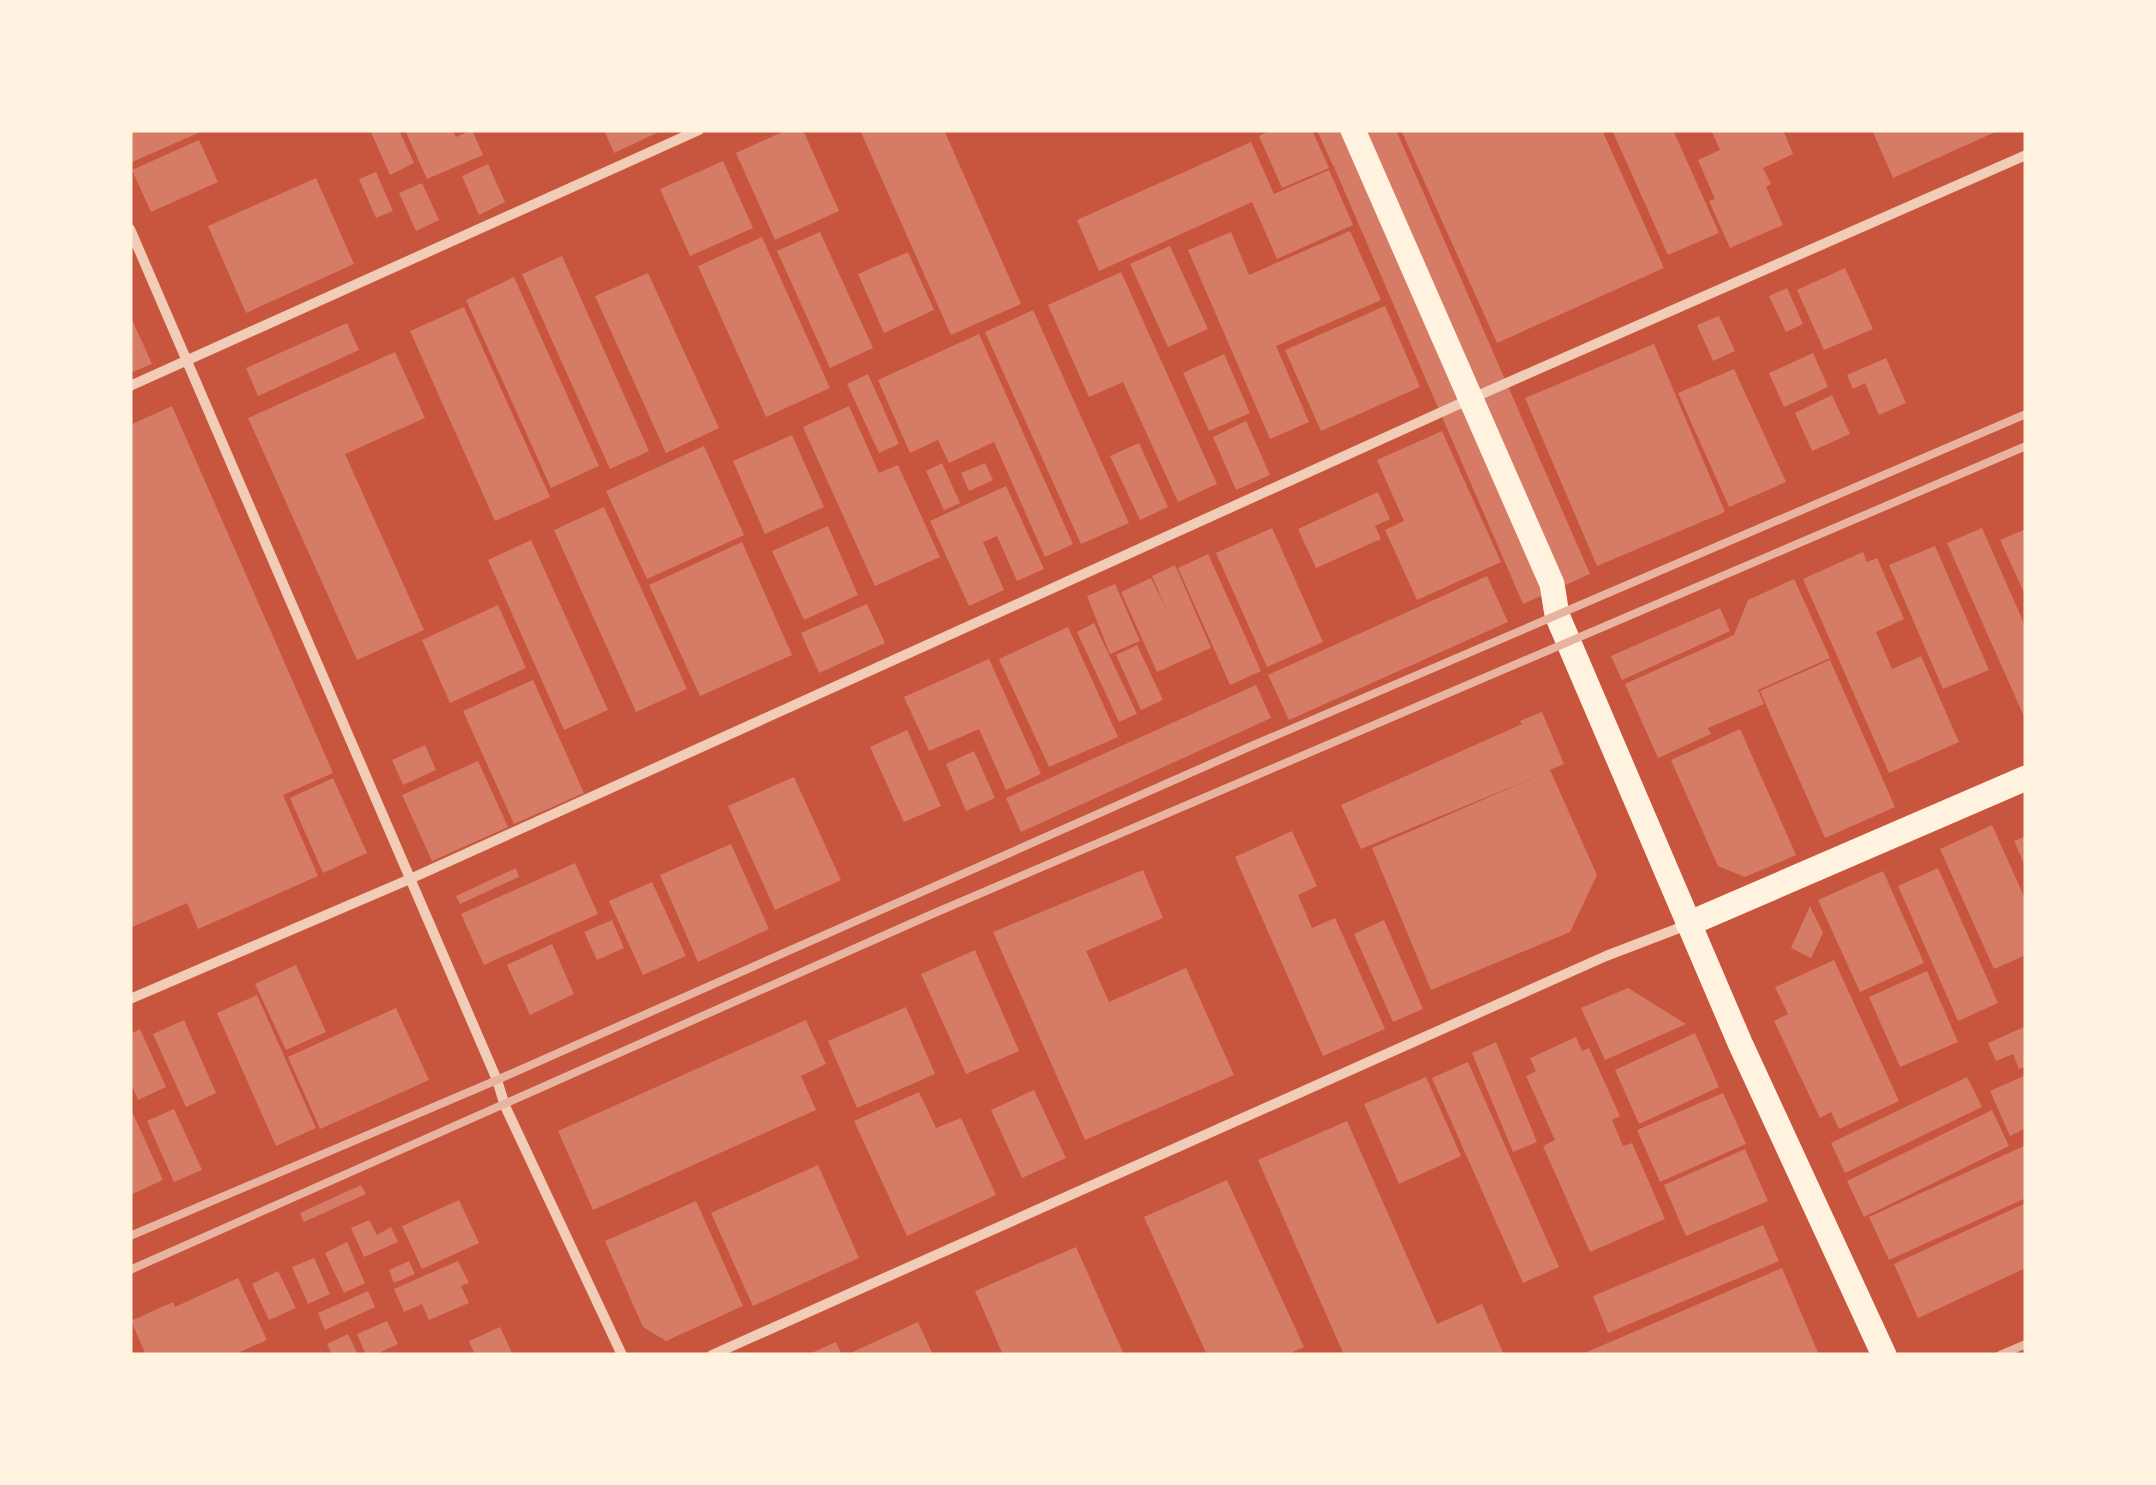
<svg xmlns="http://www.w3.org/2000/svg" width="2156" height="1485" viewBox="0 0 2156 1485" font-family="'IBM Plex Sans',sans-serif">
  <rect width="100%" height="100%" fill="#c8553d"/>
  <path fill="#d67c66" d="M130,130H205L130,163Z
    M370,130H399L414,163L390,175Z
    M405,130H452L456,137L472,130L483,155L427,179Z
    M604,130H663L614,153Z
    M787,130H803L839,211L775,240L736,153Z
    M860,130H944L1021,304L951,335Z
    M1271,130H1312L1329,168L1282,188L1259,136Z
    M1317,130H1396L1590,574L1523,604L1334,167L1338,166H1333Z
    M1401,130H1602L1664,268L1497,343Z
    M1612,130H1673L1719,233L1668,255Z
    M1711,130H1783L1793,154L1763,168L1771,184L1766,187L1783,225L1730,248L1709,201L1715,199L1698,160L1720,150Z
    M1872,130H2000L1893,178Z
    M199,140L218,182L151,212L132,170Z
    M1251,142L1274,194L1329,170L1353,225L1277,259L1252,202L1099,271L1077,220Z
    M723,161L753,228L690,256L660,189Z
    M488,164L505,202L479,215L462,176Z
    M376,172L393,211L376,218L359,179Z
    M316,178L354,264L246,313L208,226Z
    M422,183L439,220L416,231L399,193Z
    M1350,231L1381,300L1276,346L1309,422L1270,439L1188,250L1231,232L1249,275Z
    M820,232L873,348L830,368L777,251Z
    M762,237L830,388L766,417L698,266Z
    M1170,246L1208,329L1168,347L1130,264Z
    M908,252L934,310L884,333L858,274Z
    M562,256L649,451L610,469L522,274Z
    M1845,268L1873,329L1824,350L1797,290Z
    M1121,272L1217,484L1178,502L1123,382L1089,397L1048,305Z
    M648,273L719,428L666,453L595,296Z
    M514,277L599,466L551,488L466,300Z
    M1787,288L1803,324L1786,332L1769,296Z
    M1385,306L1420,387L1321,431L1285,350Z
    M464,307L550,497L495,521L410,331Z
    M1033,310L1129,523L1081,544L985,332Z
    M130,315L152,364L130,373Z
    M1719,316L1735,351L1713,361L1697,325Z
    M347,323L359,350L258,396L246,368Z
    M979,334L1073,544L1045,557L994,442L949,463L938,440L910,453L878,380Z
    M1654,344L1725,512L1597,566L1525,398Z
    M395,352L425,418L345,454L424,630L357,660L248,418Z
    M1813,353L1828,387L1784,407L1769,373Z
    M1224,354L1250,413L1209,431L1183,373Z
    M1886,358L1906,403L1879,415L1865,383L1853,389L1847,375Z
    M1734,369L1786,482L1729,507L1678,393Z
    M868,374L899,444L879,453L847,384Z
    M1832,395L1850,434L1812,451L1795,413Z
    M172,406L333,773L283,795L318,876L198,929L187,903L130,928V425Z
    M849,406L879,473L898,465L940,557L875,586L803,427Z
    M1246,421L1270,475L1236,490L1213,437Z
    M1442,431L1501,562L1417,600L1385,530L1404,521L1377,460Z
    M792,435L824,507L765,534L733,461Z
    M1139,443L1168,507L1140,520L1110,456Z
    M704,446L744,535L647,579L606,491Z
    M942,463L960,503L944,510L926,471Z
    M985,463L993,480L969,491L961,473Z
    M1006,486L1044,569L1017,581L997,536L983,542L1004,590L969,606L930,521Z
    M1378,492L1390,519L1375,526L1381,539L1316,568L1298,529Z
    M604,507L687,689L636,712L554,530Z
    M828,526L858,595L804,620L772,551Z
    M1272,528L1323,642L1267,667L1216,553Z
    M1982,528L2026,628V721L1947,543Z
    M2026,529V597L2000,540Z
    M531,540L608,710L564,730L488,560Z
    M742,542L792,655L700,696L649,585Z
    M1935,546L1989,670L1943,689L1889,565Z
    M1863,552L1867,562L1877,558L1904,619L1876,632L1892,669L1921,656L1959,742L1889,773L1803,579Z
    M1208,554L1261,671L1230,685L1178,568Z
    M1175,565L1211,648L1157,672L1121,592L1151,578L1168,613L1152,576Z
    M1487,576L1508,622L1289,720L1268,675Z
    M1794,579L1830,658L1758,690L1764,704L1708,728L1711,734L1658,758L1625,684L1734,635L1748,600Z
    M1115,584L1140,641L1110,654L1087,596Z
    M867,604L885,643L819,673L801,633Z
    M498,605L526,668L450,703L422,640Z
    M1720,608L1730,631L1622,680L1611,656Z
    M1094,623L1137,714L1119,722L1077,632Z
    M1068,627L1118,737L1049,767L999,659Z
    M1137,645L1163,700L1141,710L1116,655Z
    M989,659L1041,774L1006,790L979,729L929,751L904,697Z
    M1830,660L1895,807L1825,838L1760,691Z
    M533,680L584,793L514,824L463,711Z
    M1256,685L1271,718L1021,832L1006,798Z
    M1542,712L1564,764L1550,770L1597,875L1570,932L1431,990L1372,848L1540,775L1361,849L1341,805L1522,724L1520,721Z
    M1740,729L1796,855L1745,877L1718,866L1671,760Z
    M907,730L941,806L904,822L870,747Z
    M425,745L436,770L403,785L392,760Z
    M974,751L995,798L966,811L946,764Z
    M478,761L508,827L432,861L402,795Z
    M794,777L841,880L775,910L728,806Z
    M333,778L367,853L323,873L290,798Z
    M1992,825L2026,901V955L1994,969L1940,849Z
    M1292,831L1317,886L1298,895L1312,928L1335,918L1385,1029L1323,1056L1235,857Z
    M2026,836V868L2014,841Z
    M731,844L769,929L698,962L660,875Z
    M575,863L598,914L484,965L461,914Z
    M516,868L519,877L460,904L456,896Z
    M1938,868L1998,1003L1958,1021L1898,886Z
    M1143,870L1163,918L1086,951L1109,1002L1186,968L1234,1075L1085,1140L993,932Z
    M1883,871L1924,963L1860,992L1818,900Z
    M652,882L686,956L643,975L609,901Z
    M1810,906L1823,933L1811,958L1791,948Z
    M612,920L624,948L597,960L584,932Z
    M1384,920L1423,1009L1393,1022L1354,934Z
    M552,944L574,994L530,1015L507,965Z
    M975,950L1019,1051L966,1074L921,974Z
    M1834,960L1899,1101L1839,1129L1831,1112L1820,1118L1774,1021L1788,1014L1775,987Z
    M296,965L326,1032L286,1050L255,984Z
    M1927,971L1958,1042L1900,1067L1869,997Z
    M1628,988L1686,1024L1605,1060L1581,1008Z
    M257,995L316,1128L276,1146L217,1013Z
    M906,1007L935,1074L857,1108L828,1041Z
    M396,1008L429,1080L320,1129L288,1057Z
    M184,1020L216,1093L186,1107L153,1034Z
    M806,1020L826,1064L801,1076L816,1110L593,1210L558,1131Z
    M2024,1027L2026,1066L2019,1069L2013,1054L1996,1061L1988,1043Z
    M140,1029L166,1087L138,1100L130,1081V1034Z
    M1695,1033L1719,1087L1639,1124L1615,1070Z
    M1576,1037L1582,1051L1589,1048L1620,1116L1612,1120L1623,1146L1632,1143L1665,1219L1590,1252L1543,1146L1555,1140L1526,1076L1536,1071L1530,1058Z
    M1496,1042L1537,1142L1513,1152L1472,1053Z
    M1468,1062L1559,1267L1523,1283L1432,1078Z
    M2026,1075V1128L2010,1136L1990,1091Z
    M1426,1077L1461,1156L1399,1184L1364,1104Z
    M1967,1077L1982,1107L1845,1173L1831,1143Z
    M1034,1090L1066,1158L1022,1178L991,1110Z
    M919,1092L936,1128L961,1118L996,1195L907,1236L854,1121Z
    M1723,1093L1746,1144L1660,1182L1637,1130Z
    M130,1107L163,1180L130,1195Z
    M174,1109L202,1170L174,1182L147,1121Z
    M1992,1110L2009,1146L1864,1217L1847,1181Z
    M1347,1121L1437,1324L1482,1304L1504,1355H1344L1258,1160Z
    M2026,1145V1198L1889,1260L1869,1217Z
    M1745,1149L1768,1201L1686,1236L1664,1185Z
    M818,1165L859,1258L753,1306L711,1213Z
    M1227,1180L1304,1347L1286,1355H1207L1144,1217Z
    M361,1185L366,1194L304,1222L300,1213Z
    M459,1200L479,1243L422,1269L402,1226Z
    M696,1201L743,1306L666,1341L643,1327L605,1241Z
    M2026,1203V1268L1918,1318L1894,1264Z
    M369,1220L377,1235L391,1227L398,1242L364,1257L351,1228Z
    M1763,1225L1779,1261L1608,1333L1593,1296Z
    M347,1242L365,1283L344,1293L325,1253Z
    M1076,1247L1124,1355H1003L975,1291Z
    M314,1258L330,1294L308,1304L292,1267Z
    M409,1261L415,1274L394,1283L389,1270Z
    M458,1261L469,1283L461,1286L469,1303L429,1320L422,1304L404,1312L394,1289Z
    M1782,1268L1819,1355H1580Z
    M278,1271L296,1308L269,1320L252,1284Z
    M238,1278L267,1340L233,1355H146L131,1321L173,1302L175,1307Z
    M368,1291L375,1307L325,1330L318,1313Z
    M387,1321L398,1344L374,1355H366L357,1334Z
    M918,1322L933,1355H846Z
    M500,1327L513,1355H475L469,1341Z
    M348,1334L358,1355H332L327,1344Z
    M836,1342L842,1355H807Z"/>
  <g fill="none" stroke-linecap="round" stroke-linejoin="round">
    <path stroke="#f1ccb7" stroke-width="10" d="M130,229L497,1080L505,1106L622,1355
      M130,386L699,130
      M130,999L410,879L1468,400L2026,155
      M712,1355L1606,956L1687,925"/>
    <path stroke="#fff3e0" stroke-width="25" d="M1353,130L1552,584L1557,615L1740,1043L1884,1355
      M1688,924L2026,778"/>
    <path stroke="#e9b49f" stroke-width="8" d="M130,1236L497,1080L1249,747L2026,414
      M130,1270L930,915L2026,446
      M2000,1355L2026,1344"/>
  </g>
  <rect width="2156" height="1485" fill="none" stroke="#fff3e0" stroke-width="265"/>
</svg>
